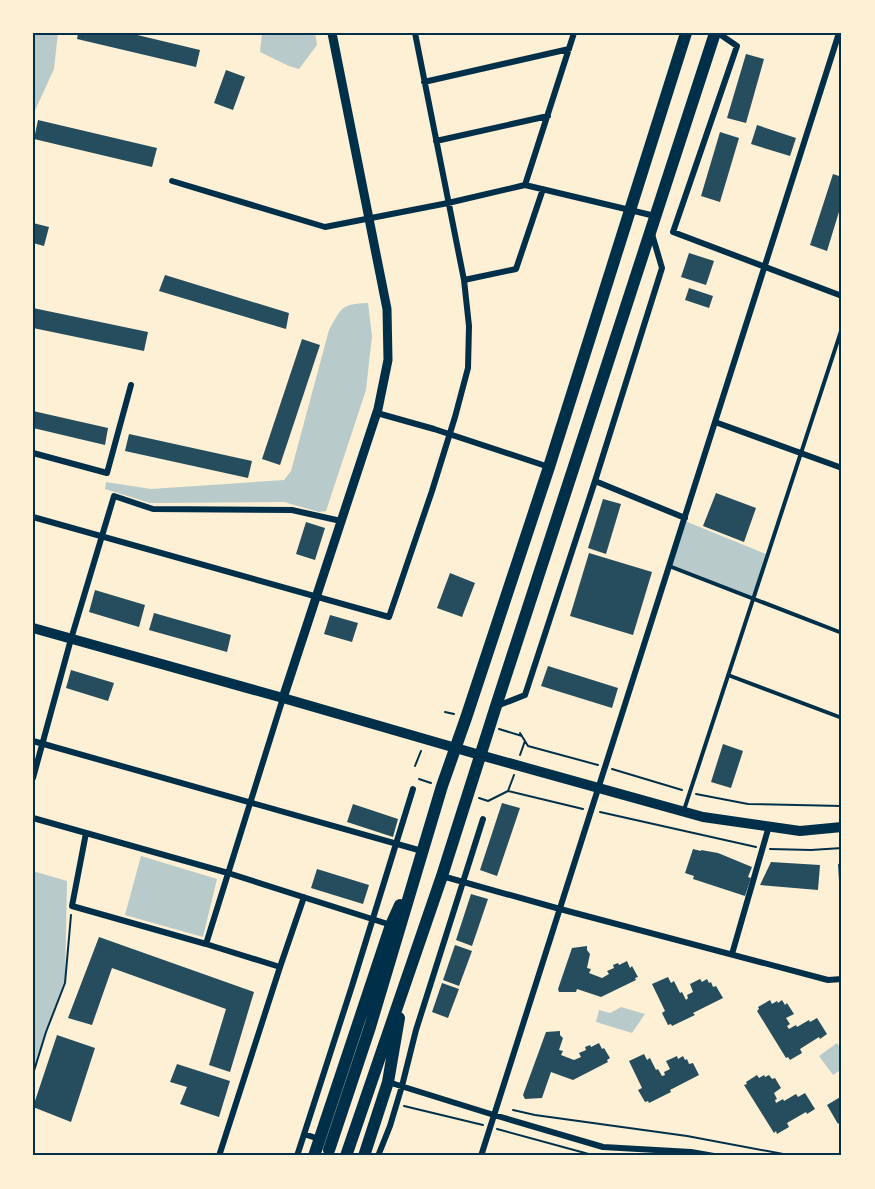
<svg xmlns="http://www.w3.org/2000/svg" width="875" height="1189" viewBox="0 0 875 1189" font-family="'Golos Text',sans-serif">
  <rect width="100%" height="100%" fill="#fdf0d5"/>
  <path fill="#b9caca" d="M33,33H58L54,69L33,115Z
    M262,33H315L317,45L299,69L289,66L260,52Z
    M368,303L372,336L366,390L326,511L319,512L284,502L150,503L105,489L106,482L151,489L284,480L291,471L329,330C342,307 341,304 368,303Z
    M685,521L766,554L752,598L669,565Z
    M141,856L217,879L203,937L125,915Z
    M33,871L67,881L65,983L44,1037L33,1073Z
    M621,1007L645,1014L632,1033L596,1022L599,1010L610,1013Z
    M837,1043L842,1050V1069L833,1075L819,1056Z"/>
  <path fill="#264d5e" d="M78,33H129L200,50L196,67L77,39Z
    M746,54L764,59L746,123L727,118Z
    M226,70L245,77L233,110L214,103Z
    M38,120L157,148L152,167L34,139Z
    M757,125L796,138L790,156L751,144Z
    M720,132L739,138L720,202L701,196Z
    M833,174L842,177V202L827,251L810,245Z
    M33,223L49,227L44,246L33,243Z
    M689,253L714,261L706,285L681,277Z
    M165,275L289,313L286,329L159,291Z
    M689,288L713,296L709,308L685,300Z
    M33,308L148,332L144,351L33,328Z
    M302,339L320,345L280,465L262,459Z
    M33,411L108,428L105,445L33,428Z
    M129,434L252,461L248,478L125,451Z
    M716,493L756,508L744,542L703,526Z
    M603,499L621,504L606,554L588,548Z
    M306,522L325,528L315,560L296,554Z
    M589,553L652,572L633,635L570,616Z
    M450,573L475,583L462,617L437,608Z
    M95,590L145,605L139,627L89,612Z
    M154,613L231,635L227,652L149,630Z
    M330,615L358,623L352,642L324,634Z
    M548,666L618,688L612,708L541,686Z
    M71,670L114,683L108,701L66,688Z
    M723,744L743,751L731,788L711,782Z
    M502,803L520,808L497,876L480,870Z
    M353,804L398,819L393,837L347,822Z
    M693,849L701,851V850L718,853L752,867L748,877L751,878L745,896L693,879L694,876L685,873Z
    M771,862L820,865L818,890L760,885Z
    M842,863V898H840L838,864Z
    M317,869L369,885L363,904L311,888Z
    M471,894L488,899L472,946L456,940Z
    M99,937L254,992L230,1072L209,1065L226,1009L112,968L92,1025L68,1018Z
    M455,945L472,951L459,986L443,980Z
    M587,946V950L590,954L587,968L591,969L589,973L602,978L609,974L607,971L614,968L613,965L618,963L619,965L627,961L630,968L632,966L638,977L635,978L636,980L601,997L577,989L576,992H559L558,989L572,948Z
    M668,977L671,983L674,981L680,993L682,992L686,1000L688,998L687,995L693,992L690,984L700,979L702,982L707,979L709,983L711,982L713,987L716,986L723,998L693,1013L695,1015L672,1026L671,1024L668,1025L662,1013L665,1011L652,984Z
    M442,983L459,989L448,1018L432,1012Z
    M770,1000L772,1004L777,1001L778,1003L782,1000L785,1005L787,1003L794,1014L786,1018L790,1024L787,1026L789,1029L796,1025L797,1027L809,1020L810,1022L817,1018L827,1034L820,1039L819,1037L800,1049L802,1053L790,1060L788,1057L786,1058L757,1011L759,1009L758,1007Z
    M560,1031V1035L563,1038L559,1050L563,1051L561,1055L574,1060L581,1057L579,1053L586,1050L585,1047L590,1045L591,1047L599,1043L602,1049L604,1048L610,1058L607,1060L608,1062L573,1080L551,1072L542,1098L525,1099L523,1095L546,1032Z
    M57,1035L95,1048L71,1122L33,1107Z
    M644,1054L647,1060L650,1058L656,1070L658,1069L662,1076L665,1075L664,1072L670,1069L666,1061L677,1056L678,1059L683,1056L685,1060L687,1059L689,1064L693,1063L699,1075L670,1090L671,1092L649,1103L648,1101L645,1102L638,1090L642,1088L629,1061Z
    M177,1064L230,1081L219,1117L180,1104L187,1087L170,1082Z
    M757,1075L759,1078L764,1075L765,1077L769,1075L772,1079L775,1078L781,1088L774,1093L777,1099L775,1100L776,1103L783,1099L784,1101L796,1094L798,1097L805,1093L815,1109L807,1114L806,1112L787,1123L789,1127L777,1134L776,1131L774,1133L744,1085L747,1084L746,1082Z
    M842,1096V1126L840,1122L838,1124L827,1105Z"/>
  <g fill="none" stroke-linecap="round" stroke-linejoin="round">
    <path stroke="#003049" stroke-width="2" d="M445,712L454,714
      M499,729L522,736
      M520,733L528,746L598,765
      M520,755L525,741
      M415,766L421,751
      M612,769L682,790
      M419,779L431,783
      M508,791L514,775
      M696,794L748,804L842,806
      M479,798L488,801L508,791L583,809
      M600,812L756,847
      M770,849L811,850L842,848
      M33,1074L46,1032L65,983L71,915
      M404,1106L483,1125
      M513,1110L535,1115L687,1136L794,1156
      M497,1129L596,1156"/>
    <path stroke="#003049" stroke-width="4" d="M669,566L842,633
      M728,675L842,718
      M684,810L842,328"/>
    <path stroke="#003049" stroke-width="6" d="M718,33L737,46L673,232L842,296
      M424,82L569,49
      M436,141L548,116
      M172,181L325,227L448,203L525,185L655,216
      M525,185L574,33
      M464,280L516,269L543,189
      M377,413L434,429L549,467
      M715,422L842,468
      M33,453L107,473L131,385
      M595,481L685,518
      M33,517L389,617L432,491L455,417L468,368L469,326L464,280L415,33
      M497,706L525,695L595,481L662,268L652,234
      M33,741L422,851
      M33,778L71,639L114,496L153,509L292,510L341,521
      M33,818L228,873L391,925
      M86,833L72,906L206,944L280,967
      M442,876L560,909L828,980L842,979
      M206,944L283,698
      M732,954L769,826
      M388,1082L494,1115L603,1147L691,1152L714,1156
      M304,1134L319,1139
      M219,1156L280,967L304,897
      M297,1156L352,986L413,789
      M378,1156L390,1126L402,1086L416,1030L483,819
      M481,1156L839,33"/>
    <path stroke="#003049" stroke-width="9" d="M283,698L378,409L388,360L387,309L332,33"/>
    <path stroke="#003049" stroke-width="10" d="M33,628L283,698L480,755L703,817L800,831L842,827"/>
    <path stroke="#003049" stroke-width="12" d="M329,1150L370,1027L442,786L466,718L549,467L686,33
      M314,1156L391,925L400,905
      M346,1156L442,876L496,706L715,33
      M364,1156L388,1082L399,1018"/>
  </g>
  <rect width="875" height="1189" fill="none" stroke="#fdf0d5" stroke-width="69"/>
  <rect x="34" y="34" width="806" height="1120" fill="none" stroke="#003049" stroke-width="2"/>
</svg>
